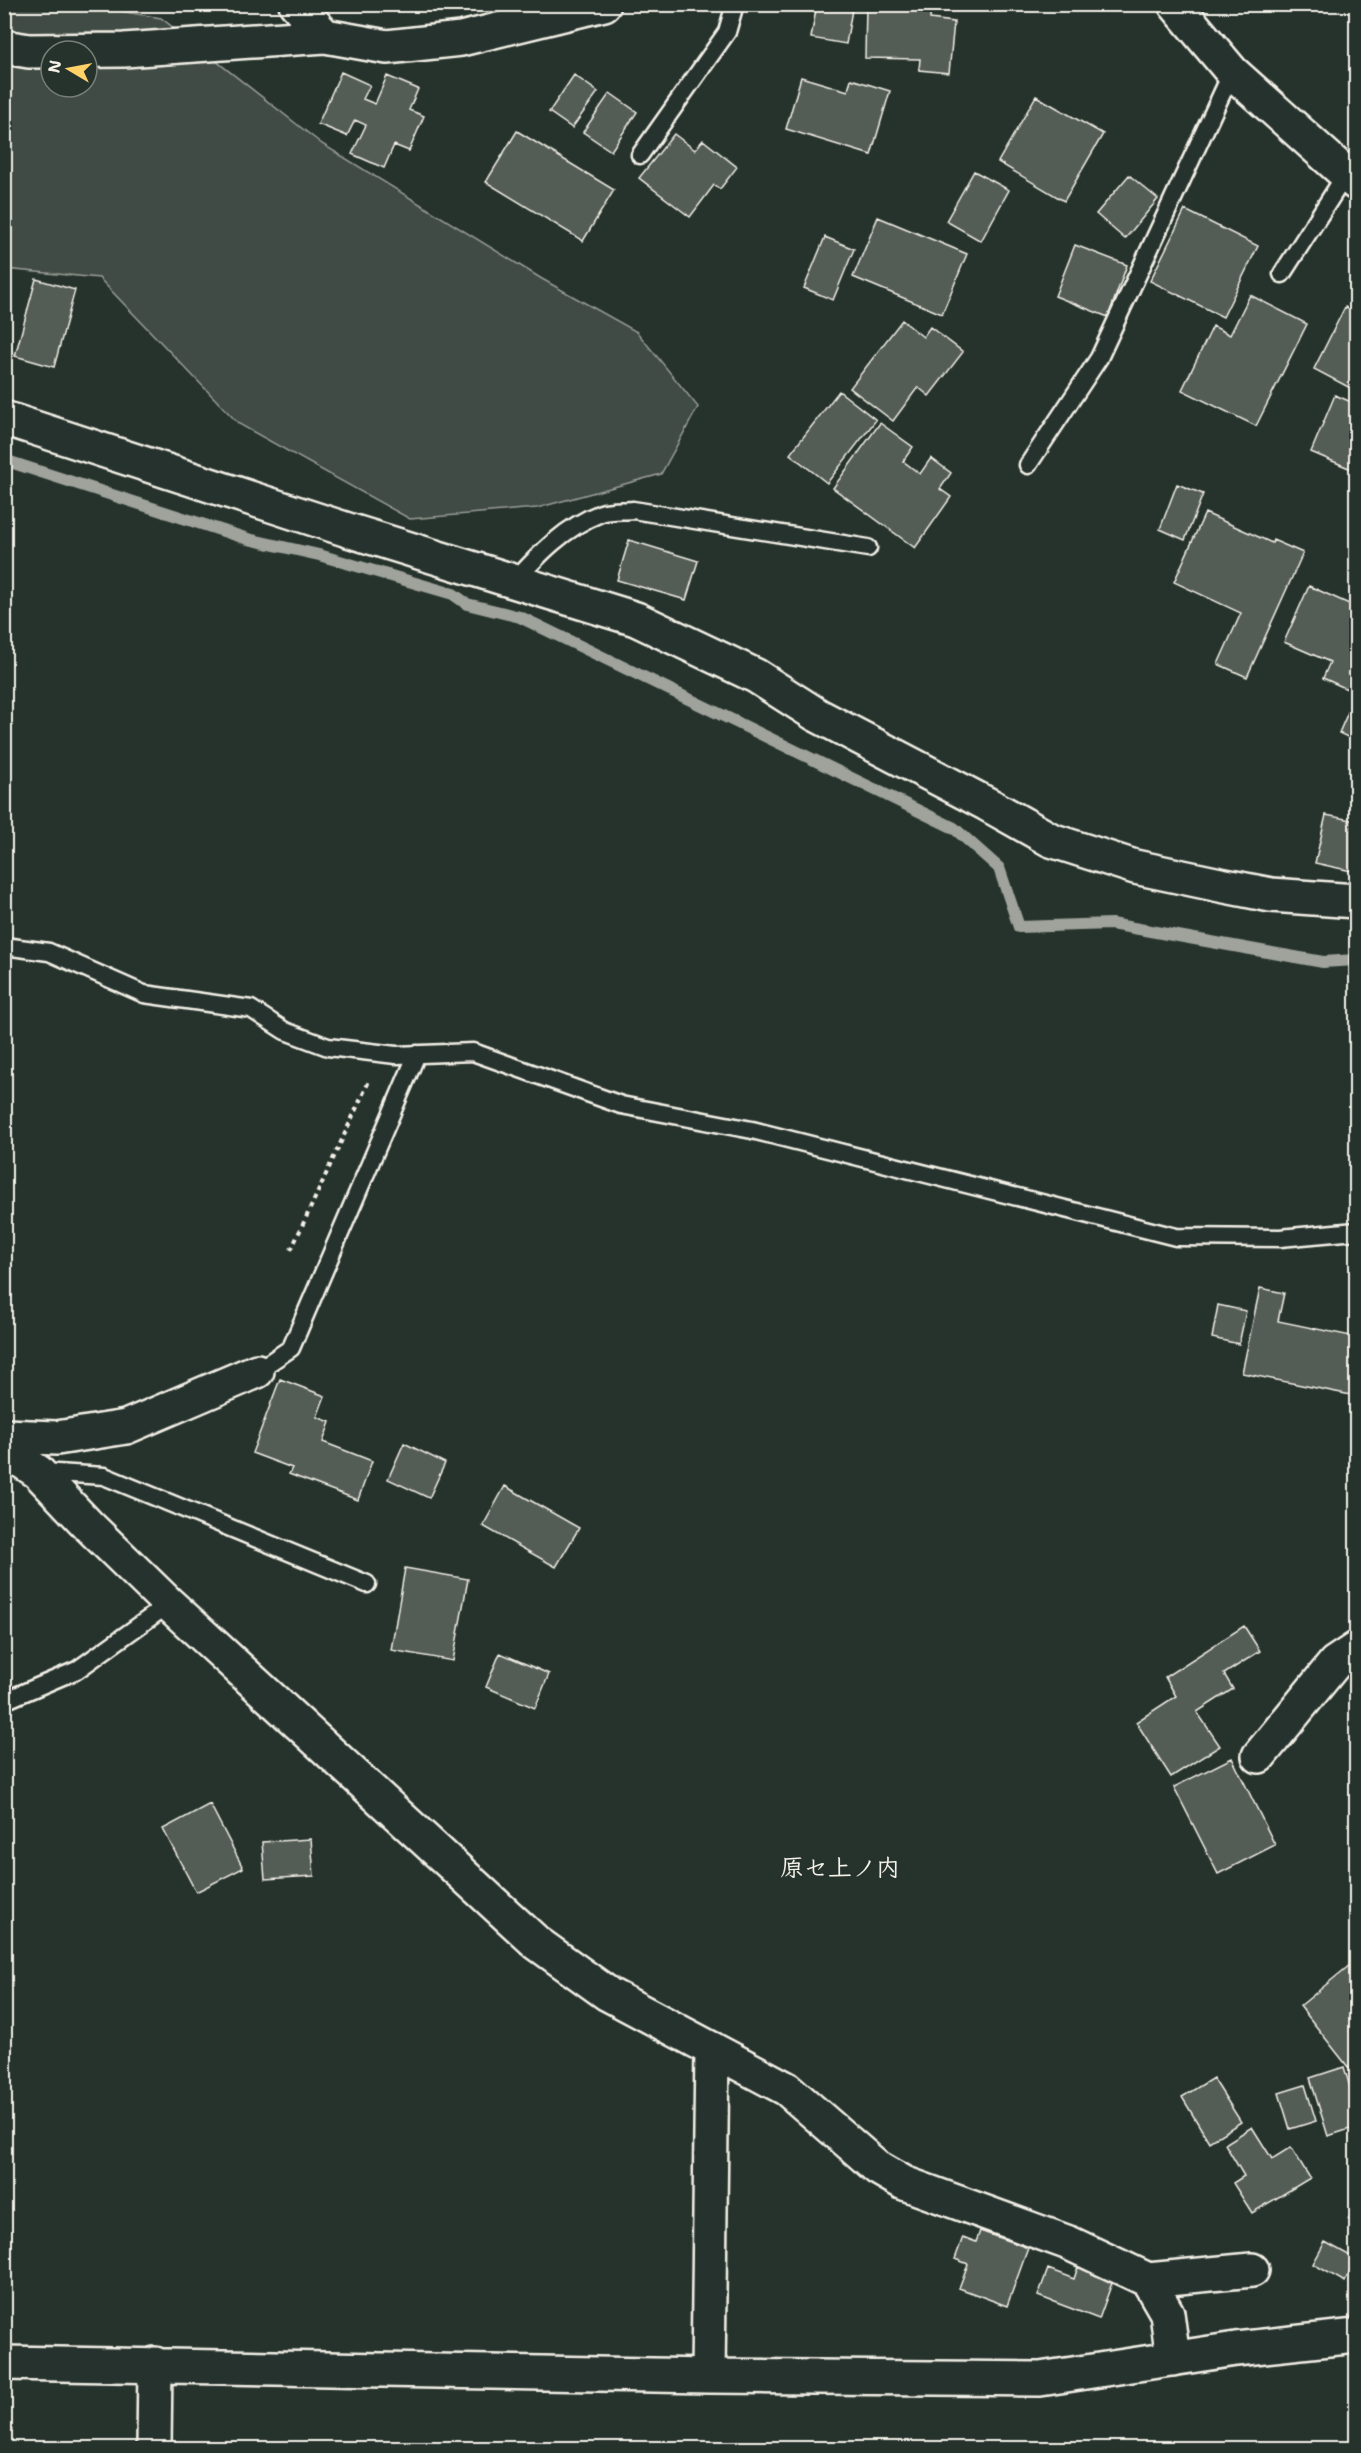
<svg xmlns="http://www.w3.org/2000/svg" width="1361" height="2453" viewBox="0 0 1361 2453" font-family="'Shantell Sans','Klee One',sans-serif">
  <rect width="100%" height="100%" fill="#26332d"/>
  <filter id="ink" filterUnits="userSpaceOnUse"><feTurbulence type="fractalNoise" baseFrequency=".0167" numOctaves="2"/><feDisplacementMap in="SourceGraphic" scale="12" xChannelSelector="R" yChannelSelector="G"/><feConvolveMatrix kernelMatrix="1 2 1 2 8 2 1 2 1" color-interpolation-filters="sRGB"/></filter>
  <g filter="url(#ink)">
    <path fill="#414b45" stroke="#9a9e96" stroke-width="1.5" fill-rule="evenodd" d="M4,5H85L161,18L322,144L542,279L637,332L698,407L661,474L537,508L410,519L239,424L99,278L5,269ZM51,51H87V87H51Z"/>
    <g fill="none" stroke-linecap="round" stroke-linejoin="round">
      <path stroke="#9fa39b" stroke-width="12" d="M4,460L248,539L319,555L453,594L467,604L520,617L954,828L999,868L1019,927L1111,924L1323,962L1356,960"/>
    </g>
    <path fill="#525c55" stroke="#f4f1e8" stroke-width="1.5" d="M817,4H853L846,44L811,38Z
      M866,5L931,6L930,19L954,22L949,73L919,70L920,59L865,58Z
      M341,72L370,85L363,99L375,104L387,76L418,89L409,110L424,116L409,151L394,145L384,168L352,154L366,125L355,120L347,136L318,124Z
      M574,75L598,92L572,128L549,112Z
      M801,77L848,91L851,79L890,91L871,155L786,129Z
      M610,93L637,112L611,151L583,132Z
      M1036,96L1103,134L1064,201L998,162Z
      M517,131L614,190L583,241L486,182Z
      M674,134L695,150L703,140L737,167L720,189L714,185L690,217L639,178Z
      M974,171L1009,190L981,241L946,221Z
      M1129,175L1158,199L1125,239L1096,214Z
      M1185,210L1258,246L1223,317L1150,281Z
      M878,217L967,254L942,314L853,277Z
      M825,237L854,249L833,300L804,288Z
      M1075,245L1127,265L1108,317L1055,296Z
      M36,279L75,290L54,367L15,356Z
      M1356,286V304L1348,298Z
      M1250,295L1307,324L1256,426L1182,390L1213,326L1230,335Z
      M1345,307L1356,313V391L1314,369Z
      M902,320L923,337L930,327L963,352L929,396L918,387L893,421L850,388Z
      M839,391L876,420L827,483L790,454Z
      M1335,395L1356,404V471L1311,452Z
      M880,423L913,447L903,461L920,474L931,458L951,473L940,489L951,497L915,548L833,488Z
      M1177,484L1203,494L1185,540L1160,529Z
      M1205,513L1272,543L1273,540L1303,553L1247,677L1218,664L1241,613L1174,582Z
      M629,540L698,561L686,600L617,580Z
      M1309,586L1356,607V693L1323,678L1330,662L1284,642Z
      M1355,696L1356,697V741L1339,733Z
      M1326,815L1356,821V872L1315,863Z
      M1260,1288L1284,1293L1278,1321L1356,1337V1396L1242,1373Z
      M1218,1305L1246,1311L1239,1344L1212,1338Z
      M280,1379L325,1396L317,1417L330,1422L323,1442L372,1461L358,1500L289,1474L292,1468L252,1453Z
      M404,1443L445,1463L429,1498L388,1479Z
      M505,1486L579,1528L556,1567L483,1526Z
      M405,1568L468,1579L453,1661L391,1650Z
      M1244,1626L1260,1651L1224,1674L1233,1689L1197,1712L1220,1746L1171,1777L1136,1722L1176,1696L1165,1677Z
      M500,1653L549,1674L535,1708L486,1687Z
      M1232,1758L1275,1845L1218,1874L1174,1787Z
      M210,1804L243,1868L196,1892L163,1829Z
      M311,1839L314,1876L265,1879L262,1842Z
      M1356,1960V2077L1300,2006Z
      M1344,2067L1356,2107V2127L1328,2136L1310,2078Z
      M1213,2078L1241,2122L1209,2142L1182,2097Z
      M1305,2085L1316,2121L1290,2129L1279,2093Z
      M1252,2127L1272,2159L1291,2147L1310,2178L1252,2213L1233,2183L1244,2176L1225,2144Z
      M1356,2208V2225L1348,2219Z
      M980,2231L1028,2248L1007,2306L959,2288L968,2264L955,2259L963,2237L976,2242Z
      M1325,2242L1356,2259L1345,2282L1313,2264Z
      M1078,2267L1113,2280L1099,2319L1038,2296L1048,2269L1074,2279Z"/>
    <g fill="none" stroke-linecap="round" stroke-linejoin="round">
      <defs>
        <path id="service" d="M640,155L727,32L735,4
          M1282,274L1346,174
          M1028,465L1099,358L1232,72
          M514,582C539,554 565,527 601,513C610,510 623,511 633,510L868,548
          M4,946L49,952L144,994L251,1009L285,1031L328,1047L396,1055L473,1052L621,1105L752,1130L1176,1237L1280,1238L1356,1231
          M257,1371L291,1348L417,1054
          M41,1472L104,1476L367,1584
          M4,1701L77,1670L169,1604"/>
        <path id="minor" d="M296,4L325,36L387,47L461,39L604,4
          M1175,4L1232,72L1356,183
          M4,47L29,51L124,50L325,36
          M4,418L351,531L636,619L756,676L817,715L987,804L1051,840L1135,867L1220,885L1271,895L1356,901
          M4,1436L57,1438L126,1427L257,1371
          M4,1449L38,1472L88,1525L169,1604L537,1943L608,1994L787,2089L878,2168L904,2183L1069,2243L1148,2280L1167,2313L1173,2359
          M1259,1756L1335,1663L1356,1649
          M1148,2280L1252,2270
          M4,2363L708,2376L1040,2379L1236,2349L1356,2336
          M708,2376L712,2049
          M154,2448L155,2364"/>
      </defs>
      <use href="#service" stroke="#f4f1e8" stroke-width="21"/>
      <use href="#minor" stroke="#f4f1e8" stroke-width="38"/>
      <path stroke="#f4f1e8" stroke-width="4" stroke-dasharray="4.5 4.5" stroke-linecap="butt" d="M291,1250L370,1079"/>
      <use href="#service" stroke="#26332d" stroke-width="16"/>
      <use href="#minor" stroke="#26332d" stroke-width="33"/>
    </g>
  </g>
  <g text-anchor="middle" dominant-baseline="central" stroke-width="4.5" stroke-linejoin="round" paint-order="stroke">
    <g font-size="24" font-weight="bold" fill="#f4f1e8" stroke="#26332d">
      <text x="840" y="1868">原セ上ノ内</text>
    </g>
  </g>
  <rect width="1361" height="2453" fill="none" stroke="#26332d" stroke-width="24"/>
  <rect x="12" y="12" width="1337" height="2429" fill="none" stroke="#f4f1e8" stroke-width="2" filter="url(#ink)"/>
  <g transform="translate(69 69) rotate(280)"><circle r="28" fill="#26332d" stroke="#787f78" stroke-width="1.5"/>
  <path d="M0-4.5L10 22L0 15L-10 22Z" fill="#ffd166"/>
  <text y="-9" font-size="16" font-weight="bold" text-anchor="middle" fill="#f4f1e8">N</text>
  </g>
</svg>
